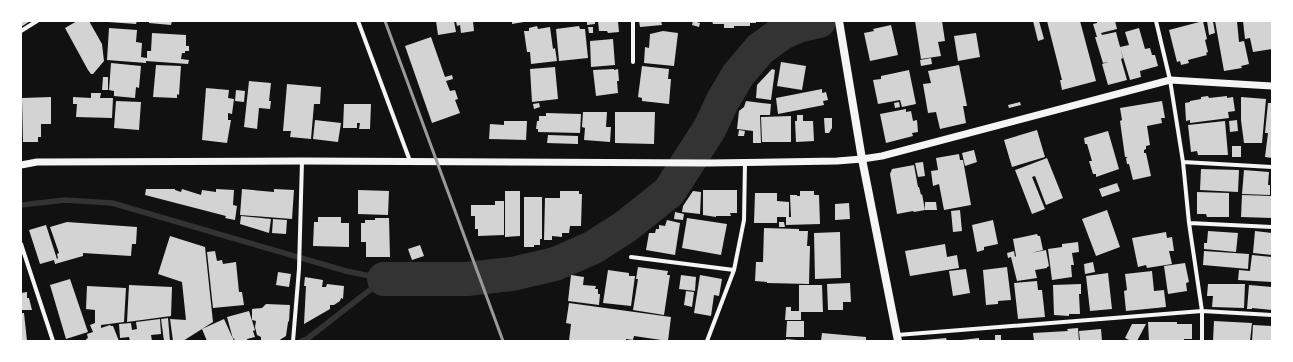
<svg xmlns="http://www.w3.org/2000/svg" width="1293" height="362" viewBox="0 0 1293 362" font-family="'Exo 2',sans-serif">
  <rect width="100%" height="100%" fill="#111"/>
  <g fill="none" stroke-linecap="round" stroke-linejoin="round">
    <path stroke="#333" stroke-width="5.5" d="M21,205L65,200L112,203L346,271L384,279
      M301,341L307,339L384,279"/>
    <path stroke="#333" stroke-width="34" d="M384,279H467L512,274L555,264L592,248L625,227L669,192L710,128L722,102L738,75L760,49L782,33L798,26L819,21"/>
  </g>
  <path fill="#d3d3d3" d="M21,21H30L21,27Z
    M77,21H89L102,44L104,61L93,74H91L88,70L65,28Z
    M108,21H137L136,24L108,22Z
    M149,21H172L171,25L149,23Z
    M436,21H454L456,32L438,35Z
    M456,21H473L474,31L461,33L460,25L457,26Z
    M512,21H523L524,22L512,24Z
    M587,21H595V24L587,25Z
    M598,21H618L619,32L608,33L607,31H599Z
    M639,21H661L662,25L640,27Z
    M693,21L700,23L699,27L692,25Z
    M712,21H756V23H750V26H734V28H724V24H713Z
    M915,21H942L945,41L938,42L941,56L921,59Z
    M1033,21H1039L1044,39L1038,41Z
    M1047,21H1080L1096,81L1062,90L1060,80H1062Z
    M1097,21H1115L1117,29L1101,33L1102,35L1116,32L1123,58L1121,59L1127,80L1108,85L1102,64L1108,62L1103,63L1095,37H1097L1093,24L1097,23Z
    M1203,21L1207,39L1205,40L1208,52L1206,53L1207,55L1188,60L1189,63L1181,65L1180,61L1177,62L1169,30Z
    M1207,21H1213L1215,33L1209,35Z
    M1215,21H1237L1239,42L1244,41L1249,64L1241,66L1242,68L1224,71Z
    M1243,21H1272V49L1253,52L1250,38L1245,39Z
    M891,25L898,55L870,61L864,33L874,31L873,29Z
    M537,26L538,29L550,27L553,49L555,48L557,61L531,64L530,52H527L524,31H529V28Z
    M579,26L580,29H585L588,58L559,61L556,29Z
    M588,27H593V33H589Z
    M109,28L137,30L136,42L142,43L141,57L147,58V51H151L152,33L186,35V46H189V51H185V53H182L181,59L189,60L188,64L146,61V63L107,60Z
    M1139,28L1145,49L1150,48L1152,55H1155L1158,66L1140,71L1141,77L1130,80L1120,47L1129,45L1125,32Z
    M663,31L678,33L674,66L644,63L645,47L649,48L650,34Z
    M976,33L980,57L958,61L954,36Z
    M431,37L445,77L452,75L453,79L446,81L450,91L455,90L458,99L455,100L460,113L432,123L405,46Z
    M613,39L615,65L591,67L590,41Z
    M931,58L932,64L921,66L920,60Z
    M781,62L806,66L802,90L777,86Z
    M111,63L141,66L139,88L136,87L135,98L114,96V91L109,90Z
    M156,65L181,66L179,95L177,94V98L153,97Z
    M959,65L967,106H963L966,123L940,129L936,112L928,113L923,84L931,83L928,71Z
    M642,66L669,69L668,79H671L669,104L642,101V98L638,97Z
    M555,67L558,99L532,102L530,69Z
    M614,69V70L618,69L619,81H617L618,93L596,96L593,70Z
    M772,69L775,70L771,100L756,98L757,85Z
    M909,70L916,104L902,107L900,100L878,104L873,80L881,79V76Z
    M103,77H108V90H102Z
    M249,81L271,83L269,101H271L270,109L259,108L257,129L244,127Z
    M287,84L321,87L320,104H314L311,139L290,137L291,131H283Z
    M206,88L229,90L228,98L234,99L232,114L228,113V120H231L227,143L202,140Z
    M822,89V93L826,92L828,100L823,101L824,105L778,114L776,98Z
    M236,90L245,91L244,102L235,101Z
    M91,93H101L100,98H113L112,118L76,117L77,104H73V97L91,98Z
    M1208,96L1209,98L1227,96V98L1233,97L1235,111L1228,112L1229,118L1190,123V120L1186,121L1185,103L1190,102V101L1201,99V97Z
    M51,97V124H41V137H38V142H23L22,98Z
    M1241,97L1266,99L1262,143H1244L1241,120Z
    M116,101L141,102L139,130L114,128Z
    M746,101L771,104L770,115H760L761,143H753V131L737,129L739,111L744,107Z
    M1162,101L1165,118H1161L1162,123L1147,126L1150,145L1146,146V149L1144,150V153H1146L1151,176L1133,180L1129,164H1127L1126,158L1128,157H1125L1120,121L1122,120L1120,108Z
    M899,102L900,107L895,108L894,103Z
    M1020,102L1021,105L1009,108L1008,105Z
    M539,103L540,107L534,109L533,104Z
    M1268,103H1272V158L1265,157L1268,133H1265Z
    M344,104H371L370,129H359L360,123H357V128H343Z
    M906,109V112L911,111L913,121L917,120L918,132L912,133L913,136L886,143L880,114Z
    M583,112H607L606,127H611L610,142L584,140L585,128L582,127Z
    M615,112H655L654,144L615,143Z
    M546,113L581,114L580,133L538,132V129H536L537,121H539V116H546Z
    M797,115H803V121H813L814,141L796,142L795,121H797Z
    M791,116V142H762L761,117Z
    M824,118H832V128L829,133H825Z
    M315,120L341,123L338,142L313,139Z
    M1237,120L1238,131L1230,132L1229,121Z
    M504,121H527L526,140L489,139L490,124L504,125Z
    M1225,121L1228,155H1198L1197,151L1191,152L1188,125Z
    M739,130L745,131L744,136H738Z
    M1037,130L1045,157L1012,167L1004,140Z
    M1108,131L1119,169L1096,177V174H1093L1089,161H1092L1087,144H1085L1084,138Z
    M548,135L578,136V144L547,143Z
    M1232,146H1241V157H1232Z
    M974,150L977,162L965,166L962,153Z
    M959,154L960,160H963L971,205L944,210L939,184L933,186L931,171L938,170L936,158Z
    M1047,158L1063,198L1046,205L1035,176L1032,177L1045,209L1032,214L1015,170Z
    M923,162L925,176L918,177L915,163Z
    M914,165L918,187H919L921,195L922,194L925,210V202H936L937,210H925L914,212L913,211L897,214L890,174L892,169Z
    M1201,169L1239,170L1238,192L1200,190Z
    M1244,170L1269,172L1268,185H1270V195L1242,194Z
    M1117,183L1120,191L1102,197L1099,189Z
    M146,189H175V190L181,192L182,189L201,195L202,190L216,192V189L234,190L233,205L237,206L235,220L225,218L226,216L145,195Z
    M242,189L274,192V189L294,190L292,219L240,215Z
    M358,190L389,191L388,215L358,214Z
    M703,190H737V213H730L731,216H716V217L703,215Z
    M505,191H520V236L505,237Z
    M560,191H579V194H582L581,226H570L569,233H562V237L552,236V240H544L545,198H560Z
    M693,191L701,192L700,214L682,212L683,206Z
    M800,191H814V195H819L820,224L786,225V217H791L790,195H797V196H800Z
    M1197,192L1229,193V217H1207L1206,214H1197Z
    M755,193H777V201L789,202V217H777V223H754Z
    M1242,195L1272,196V218L1241,217Z
    M524,197H542V239H540V245H534V247H524Z
    M495,201H504V235L478,236V229H475V216H471V205H495Z
    M849,203L850,219L835,220V204Z
    M960,210L962,231L953,232L951,211Z
    M1107,210L1120,247L1096,256L1082,219Z
    M675,212L684,214L683,220L674,219Z
    M241,216L271,219L269,233L240,224Z
    M318,217H341V223H349V247L313,246L314,222H318Z
    M375,218H389L390,257H366V242H361V223H365V220H375Z
    M687,218L727,224L721,255L682,248Z
    M273,219L287,220L286,234L272,233Z
    M667,220L680,223L675,255L646,250L649,233H655L656,229H659V225L665,226Z
    M993,220L998,244L984,247V250L977,252L972,225Z
    M67,222L137,227L136,244H132L131,256L83,253V256L55,264L54,260L40,264L29,230L46,225L57,259L58,258L57,254L59,253L50,227Z
    M779,222H784L785,227H779Z
    M764,228L799,229V231H808L807,246H810L809,284L767,283V282L755,281L756,262H763Z
    M1208,231L1238,233L1236,252L1204,249V243H1207Z
    M1255,231L1272,233V255L1253,253Z
    M840,232L841,278L815,279L814,233Z
    M1166,232L1167,238L1172,237L1174,251H1169L1172,264L1147,268L1146,265L1138,267L1132,238Z
    M1037,234L1038,236H1040L1043,250L1031,253L1046,250L1049,266L1047,267V268L1035,270L1037,278L1017,281L1011,257L1008,258L1007,253L1014,251L1015,257L1016,256L1013,239Z
    M170,236L205,247L213,322L183,341H173L170,319L186,320L182,282L158,274Z
    M1078,242L1079,252L1072,253L1074,265H1071L1072,277L1052,280L1048,249L1062,247V244Z
    M945,244L947,257L957,255L959,268L910,276L905,251Z
    M420,245L424,256L412,260L408,249Z
    M215,251L217,261L222,260L223,264L236,262L239,292H242L244,305L213,308L207,252Z
    M1204,251L1249,254L1248,269L1203,265Z
    M1252,255L1272,257V282L1238,280L1239,270L1250,271Z
    M1093,262L1095,272L1085,274L1084,264Z
    M1185,263L1189,282L1186,283L1187,291L1168,294L1164,266Z
    M638,267L668,271L667,275H670L664,315L633,310L638,279H636Z
    M1007,267L1011,300L998,301V304L986,305L983,270Z
    M966,269L970,293L953,296L949,271Z
    M608,270L629,273V276H635L631,306L603,303Z
    M1152,271L1154,291L1164,290L1166,307L1126,311L1124,291L1127,290L1125,274Z
    M278,272L291,274L289,287L276,285Z
    M1108,273L1112,309L1090,311L1086,276Z
    M571,275L584,277L583,285L596,286L595,289H598V294H600L599,305L568,301Z
    M681,275L696,277L695,291L679,289Z
    M700,275L722,279L719,296L714,295L711,316L694,313Z
    M305,277L323,280L322,287H326L327,284L344,286L343,299L341,298L340,301L334,305H330V309L304,324L306,286H304Z
    M70,279L88,332L66,339L50,285Z
    M1037,281L1038,290H1042L1045,317L1018,319L1014,283Z
    M850,283L851,302H843V310H828L827,284Z
    M1081,284V294H1079L1080,314H1069V316L1054,315L1053,285Z
    M1208,284H1245L1244,308L1212,307L1213,296H1207Z
    M129,285L172,287L171,316L127,322Z
    M799,285H822L823,312H801V320H785L786,307H791V311H799Z
    M1249,285L1272,287V310L1252,308V309H1247Z
    M87,286L126,288L124,322L101,325V328L110,325L111,326H113L119,341H87L86,339L88,338L87,334L93,332L90,325L95,323V310L86,309Z
    M686,291L694,292L692,307L684,305Z
    M27,292V298H29L32,310H21V293Z
    M569,303L671,317L668,341L634,336L633,340L626,339V341H569L571,324L566,323Z
    M266,304L290,305L289,321L288,322L286,336L278,341H261V337L257,335L255,327L256,321L252,320V309L262,308Z
    M249,311L255,330L253,331L255,337L247,339L248,341H235L234,338L233,339L227,317Z
    M21,313H24L27,341H21Z
    M168,318L170,341H164L161,319Z
    M160,319L161,334L151,335L152,341H139V340L130,341L129,337L120,338L119,324L131,323L132,330L137,329L136,322Z
    M224,319L234,341H207L202,329Z
    M787,321H804V337H786Z
    M1214,321L1252,323L1250,341H1213Z
    M1148,322H1177V324H1192V339H1184V341H1149Z
    M1132,324H1146L1137,341H1131L1125,338Z
    M1253,325L1272,326V341H1252Z
    M1078,328L1079,341H1034L1033,333L1068,331L1067,329Z
    M1101,329L1102,341H1080L1079,331Z
    M822,333L866,337V341H821Z
    M995,335H1001V341H995Z
    M946,338L947,341H924V340Z
    M979,338V341H963L962,340Z
    M786,339L797,340V341H786Z"/>
  <g fill="none" stroke-linecap="round" stroke-linejoin="round">
    <path stroke="#f5f5f5" stroke-width="4" d="M358,21L410,161
      M1156,21L1170,80L1183,162L1189,223L1202,311V341
      M21,31L37,21
      M633,62V21
      M1183,162L1272,167
      M1189,223L1272,227
      M21,244L53,341
      M631,257L734,270
      M897,335L1202,311L1272,315
      M293,341L299,269L302,161
      M707,341L734,270L744,220L745,162"/>
    <path stroke="#f5f5f5" stroke-width="7" d="M21,165L37,162L302,161L708,163L837,161L862,159L882,156L1170,80L1272,86"/>
    <path stroke="#f5f5f5" stroke-width="8" d="M839,21L862,159L898,341"/>
    <path stroke="#9a9a9a" stroke-width="3" d="M385,21L503,341"/>
  </g>
  <rect width="1293" height="362" fill="none" stroke="#ffffff" stroke-width="44"/>
</svg>
